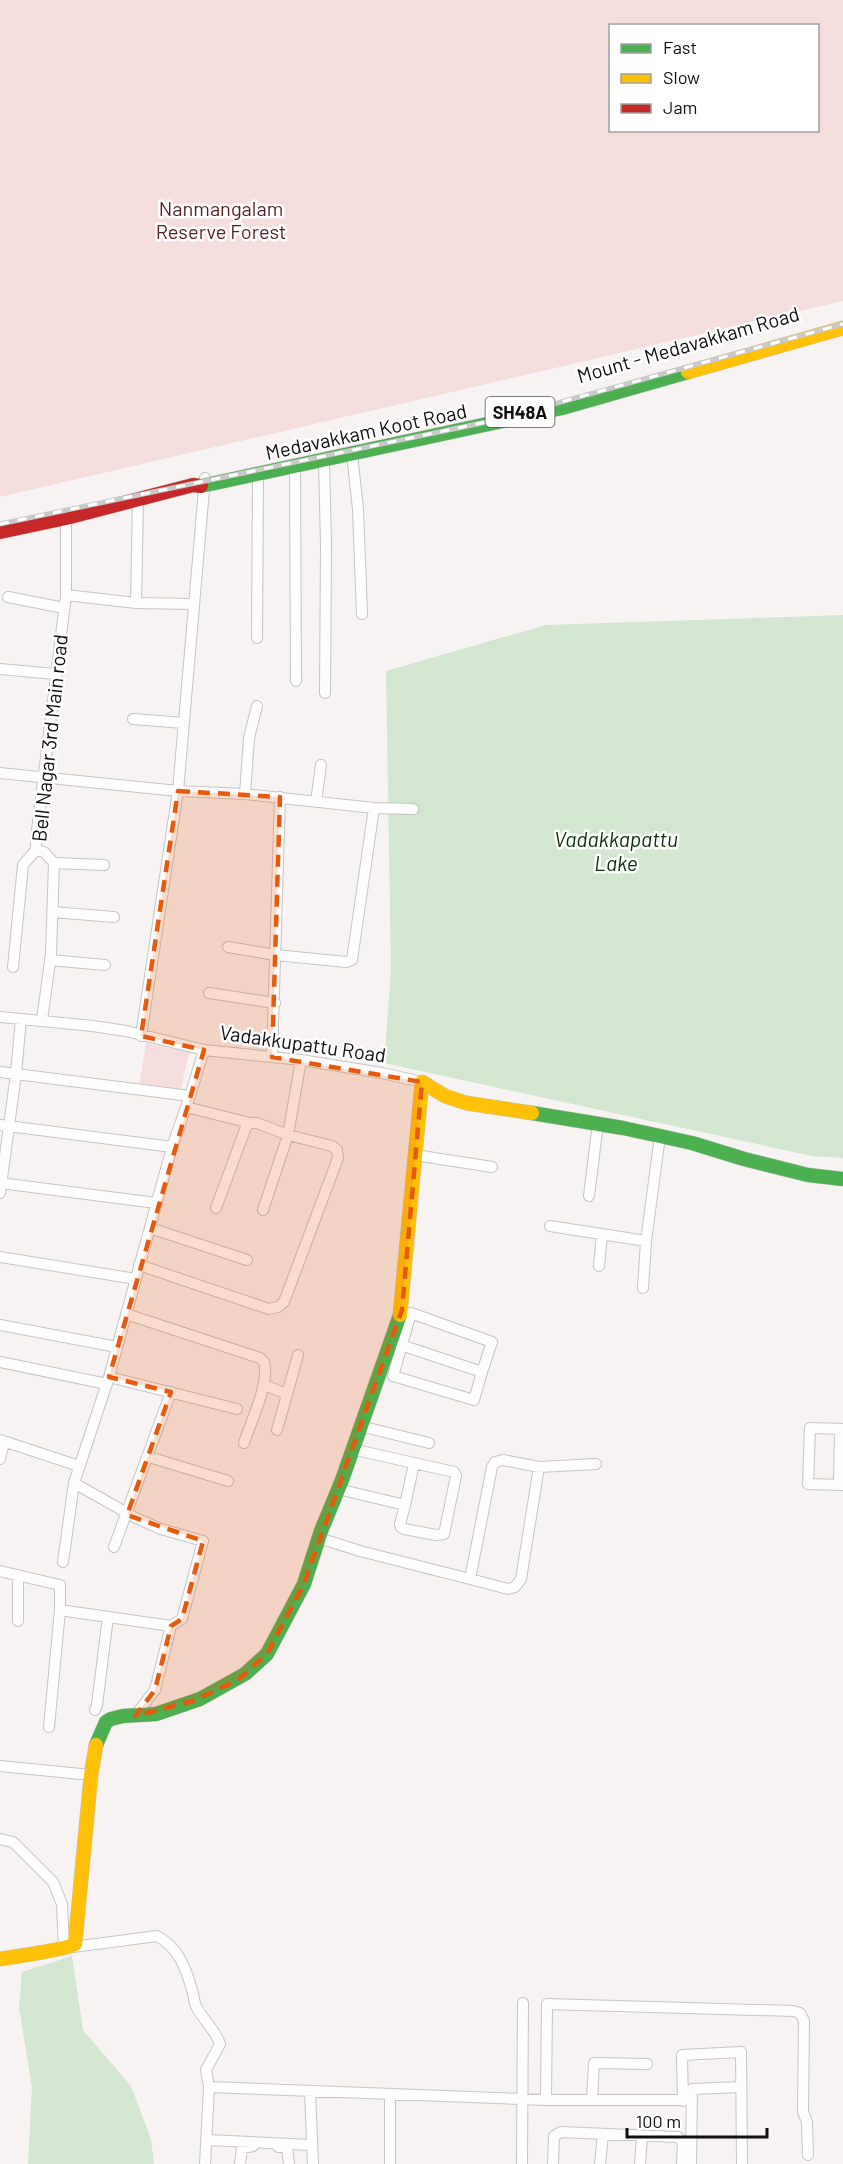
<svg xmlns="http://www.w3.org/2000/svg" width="843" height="2164" viewBox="0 0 843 2164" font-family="Barlow,sans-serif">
  <rect width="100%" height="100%" fill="#f7f3f3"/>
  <path fill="#f5dddd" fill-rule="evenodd" d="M0,0H843V301L0,497ZM610,26H818V130H610Z
    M146,1043L189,1052L181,1089L139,1086Z"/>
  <path fill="#d3e6cf" d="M843,615V1158L812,1156L384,1063L391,970L386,671L546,625Z
    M72,1956L83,2030L131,2086L151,2139L154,2164H28L32,2088L19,2007L22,1972Z"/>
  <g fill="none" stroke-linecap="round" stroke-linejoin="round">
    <defs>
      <path id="street" d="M352,454L358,509L362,614
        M324,461L326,544L325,693
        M295,466L296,681
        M205,478L178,791L245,794L374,808L413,809
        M66,595L136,603L138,499
        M8,597L64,608
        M136,603L194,604
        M257,638L258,475
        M0,669L55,674
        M133,719L184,723
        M0,773L178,791L141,1036
        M245,794L249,738L257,706
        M316,802L321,765
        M54,863L104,865
        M52,912L114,917
        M228,947L276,955L346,962L352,960L374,808
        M50,960L105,965
        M13,967L23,865L36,850
        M209,993L275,1003
        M0,1017L93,1026L126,1031L204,1050L301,1060L382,1073L422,1082
        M42,1020L51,954L54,863L44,852L36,850V838L66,595V518
        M272,1057L280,797
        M0,1072L16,1074L21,1019
        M186,1107L250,1123
        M0,1125L172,1147
        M415,1155L492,1167
        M0,1183L156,1203
        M0,1193L16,1074L190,1096
        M589,1196L598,1123
        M263,1210L288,1135L301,1060
        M550,1226L646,1241
        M150,1228L247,1260
        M0,1257L136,1279
        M139,1265L269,1309L278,1307L284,1302L338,1158L337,1150L332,1146L288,1135L257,1123H250L246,1127L216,1208
        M599,1266L602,1234
        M643,1288L646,1241L660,1136
        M126,1314L260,1358L264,1362C270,1383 251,1421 244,1443
        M0,1325L117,1347
        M390,1341L401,1345L482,1372L492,1342L411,1313L393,1376L474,1400L482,1372
        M0,1362L107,1384
        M109,1377L237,1409
        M264,1385L287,1394
        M360,1426L429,1443
        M843,1429L810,1428L808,1484L843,1485
        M277,1430L298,1355
        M0,1440L79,1466
        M149,1457L228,1481
        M0,1459L4,1442
        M839,1485L840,1429
        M338,1489L405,1505L400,1524L401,1527L404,1529L436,1535L444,1534L456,1476L454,1472L352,1449
        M405,1505L414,1464
        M319,1538L360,1551L470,1579L492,1467L495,1462L503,1460L539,1467L596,1464
        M114,1547L171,1392
        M63,1562L74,1483L109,1377L172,1147L190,1096L204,1050
        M0,1571L60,1585V1610L49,1727
        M470,1579L508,1589L515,1587L521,1579L539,1467
        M60,1610L171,1626L182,1619L203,1541L161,1529L136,1518L74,1483
        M18,1621V1575
        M95,1710L97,1705L108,1617
        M135,1716L155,1690L171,1626
        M0,1766L91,1775
        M0,1839L13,1842L53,1882L62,1904L64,1948
        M73,1947L157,1936C178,1947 186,1968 192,1990C194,1996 194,2003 197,2008C203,2019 217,2033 220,2044L206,2070L209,2087L205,2164
        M209,2087L546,2100H692
        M310,2091L313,2164
        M592,2099L594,2063L647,2064
        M546,2100L547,2004L793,2011L800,2013L804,2021L803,2112L807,2122L808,2155
        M683,2101L682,2055L741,2052L742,2164
        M207,2140L311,2145
        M278,2147H287L289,2164
        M240,2164L242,2148L253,2146
        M390,2164V2095
        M522,2164L523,2003
        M553,2164L554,2136L561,2132L678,2137L683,2142L682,2164
        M600,2164L603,2135
        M640,2164L642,2136
        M691,2164L692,2089L741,2087"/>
      <path id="fast" d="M201,486L562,408L688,372
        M532,1113L623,1128L692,1143L744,1159L808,1175L843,1179
        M96,1745L106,1722L111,1719L123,1716L156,1714L200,1699L245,1674L267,1654L304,1584L321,1531L342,1480L400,1315"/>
      <path id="slow" d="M688,372L843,328
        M400,1315L422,1082L445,1096L466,1103L532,1113
        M0,1959C13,1957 69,1949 75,1944L91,1775L96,1745"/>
      <path id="jam" d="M0,532L66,518L193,485L201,486"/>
    </defs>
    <use href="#street" stroke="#c7c4c4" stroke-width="12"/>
    <use href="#fast" stroke="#c7c4c4" stroke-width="15"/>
    <use href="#slow" stroke="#c7c4c4" stroke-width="15"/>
    <use href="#jam" stroke="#c7c4c4" stroke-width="15"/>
    <use href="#street" stroke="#fefdfd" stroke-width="10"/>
    <use href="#fast" stroke="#4caf50" stroke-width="14"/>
    <use href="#slow" stroke="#ffc107" stroke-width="14"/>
    <use href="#jam" stroke="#c62828" stroke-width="14"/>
    <defs>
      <path id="rail" d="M0,524L496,420L843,324"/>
    </defs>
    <use href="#rail" stroke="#cac9c9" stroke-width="5"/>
    <use href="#rail" stroke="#fff" stroke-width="3" stroke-dasharray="9" stroke-linecap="butt"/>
  </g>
  <path fill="#e8590c" fill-opacity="0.2" stroke="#e8590c" stroke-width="4.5" stroke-dasharray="12 8" stroke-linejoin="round" d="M178,791L280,797L272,1057L422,1082L402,1310L304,1584L267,1654L238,1680L193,1701L135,1716L155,1690L171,1626L182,1619L203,1541L127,1515L171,1392L109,1377L204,1050L141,1036Z"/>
  <g text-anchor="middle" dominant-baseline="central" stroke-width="5" stroke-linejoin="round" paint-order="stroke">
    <rect fill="#fff" stroke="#585656" stroke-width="1.5" x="485.5" y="397" width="69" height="30" rx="4.5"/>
    <g font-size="18" font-weight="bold" fill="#110e0e">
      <text x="520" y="412">SH48A</text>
    </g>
    <g font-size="20" fill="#581d23" stroke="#fff">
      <text x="221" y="208">Nanmangalam<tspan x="221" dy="23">Reserve Forest</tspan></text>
    </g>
    <g font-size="20" fill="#110e0e" stroke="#fff">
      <text transform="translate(688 344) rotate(-16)">Mount - Medavakkam Road</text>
      <text transform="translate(366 431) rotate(-12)">Medavakkam Koot Road</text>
      <text transform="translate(49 738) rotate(-84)">Bell Nagar 3rd Main road</text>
      <text transform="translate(303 1043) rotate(8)">Vadakkupattu Road</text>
    </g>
    <g font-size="21" font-style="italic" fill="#073304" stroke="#fff">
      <text x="616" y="838">Vadakkapattu<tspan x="616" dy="24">Lake</tspan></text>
    </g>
  </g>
  <rect x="609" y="24" width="210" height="108" fill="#ffffff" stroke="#a09f9f" stroke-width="1.5"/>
  <rect x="621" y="44" width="30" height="9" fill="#4caf50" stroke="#a09f9f" stroke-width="1.5"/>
  <text x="663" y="54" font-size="18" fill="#110e0e">Fast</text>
  <rect x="621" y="74" width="30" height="9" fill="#ffc107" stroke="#a09f9f" stroke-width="1.5"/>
  <text x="663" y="84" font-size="18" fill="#110e0e">Slow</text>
  <rect x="621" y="104" width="30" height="9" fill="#c62828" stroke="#a09f9f" stroke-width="1.5"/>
  <text x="663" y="114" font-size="18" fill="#110e0e">Jam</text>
  <path d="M627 2128v9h140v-9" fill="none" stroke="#110e0e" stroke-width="3"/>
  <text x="636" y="2128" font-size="18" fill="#110e0e" stroke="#ffffff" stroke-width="4.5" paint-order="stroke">100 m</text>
</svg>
